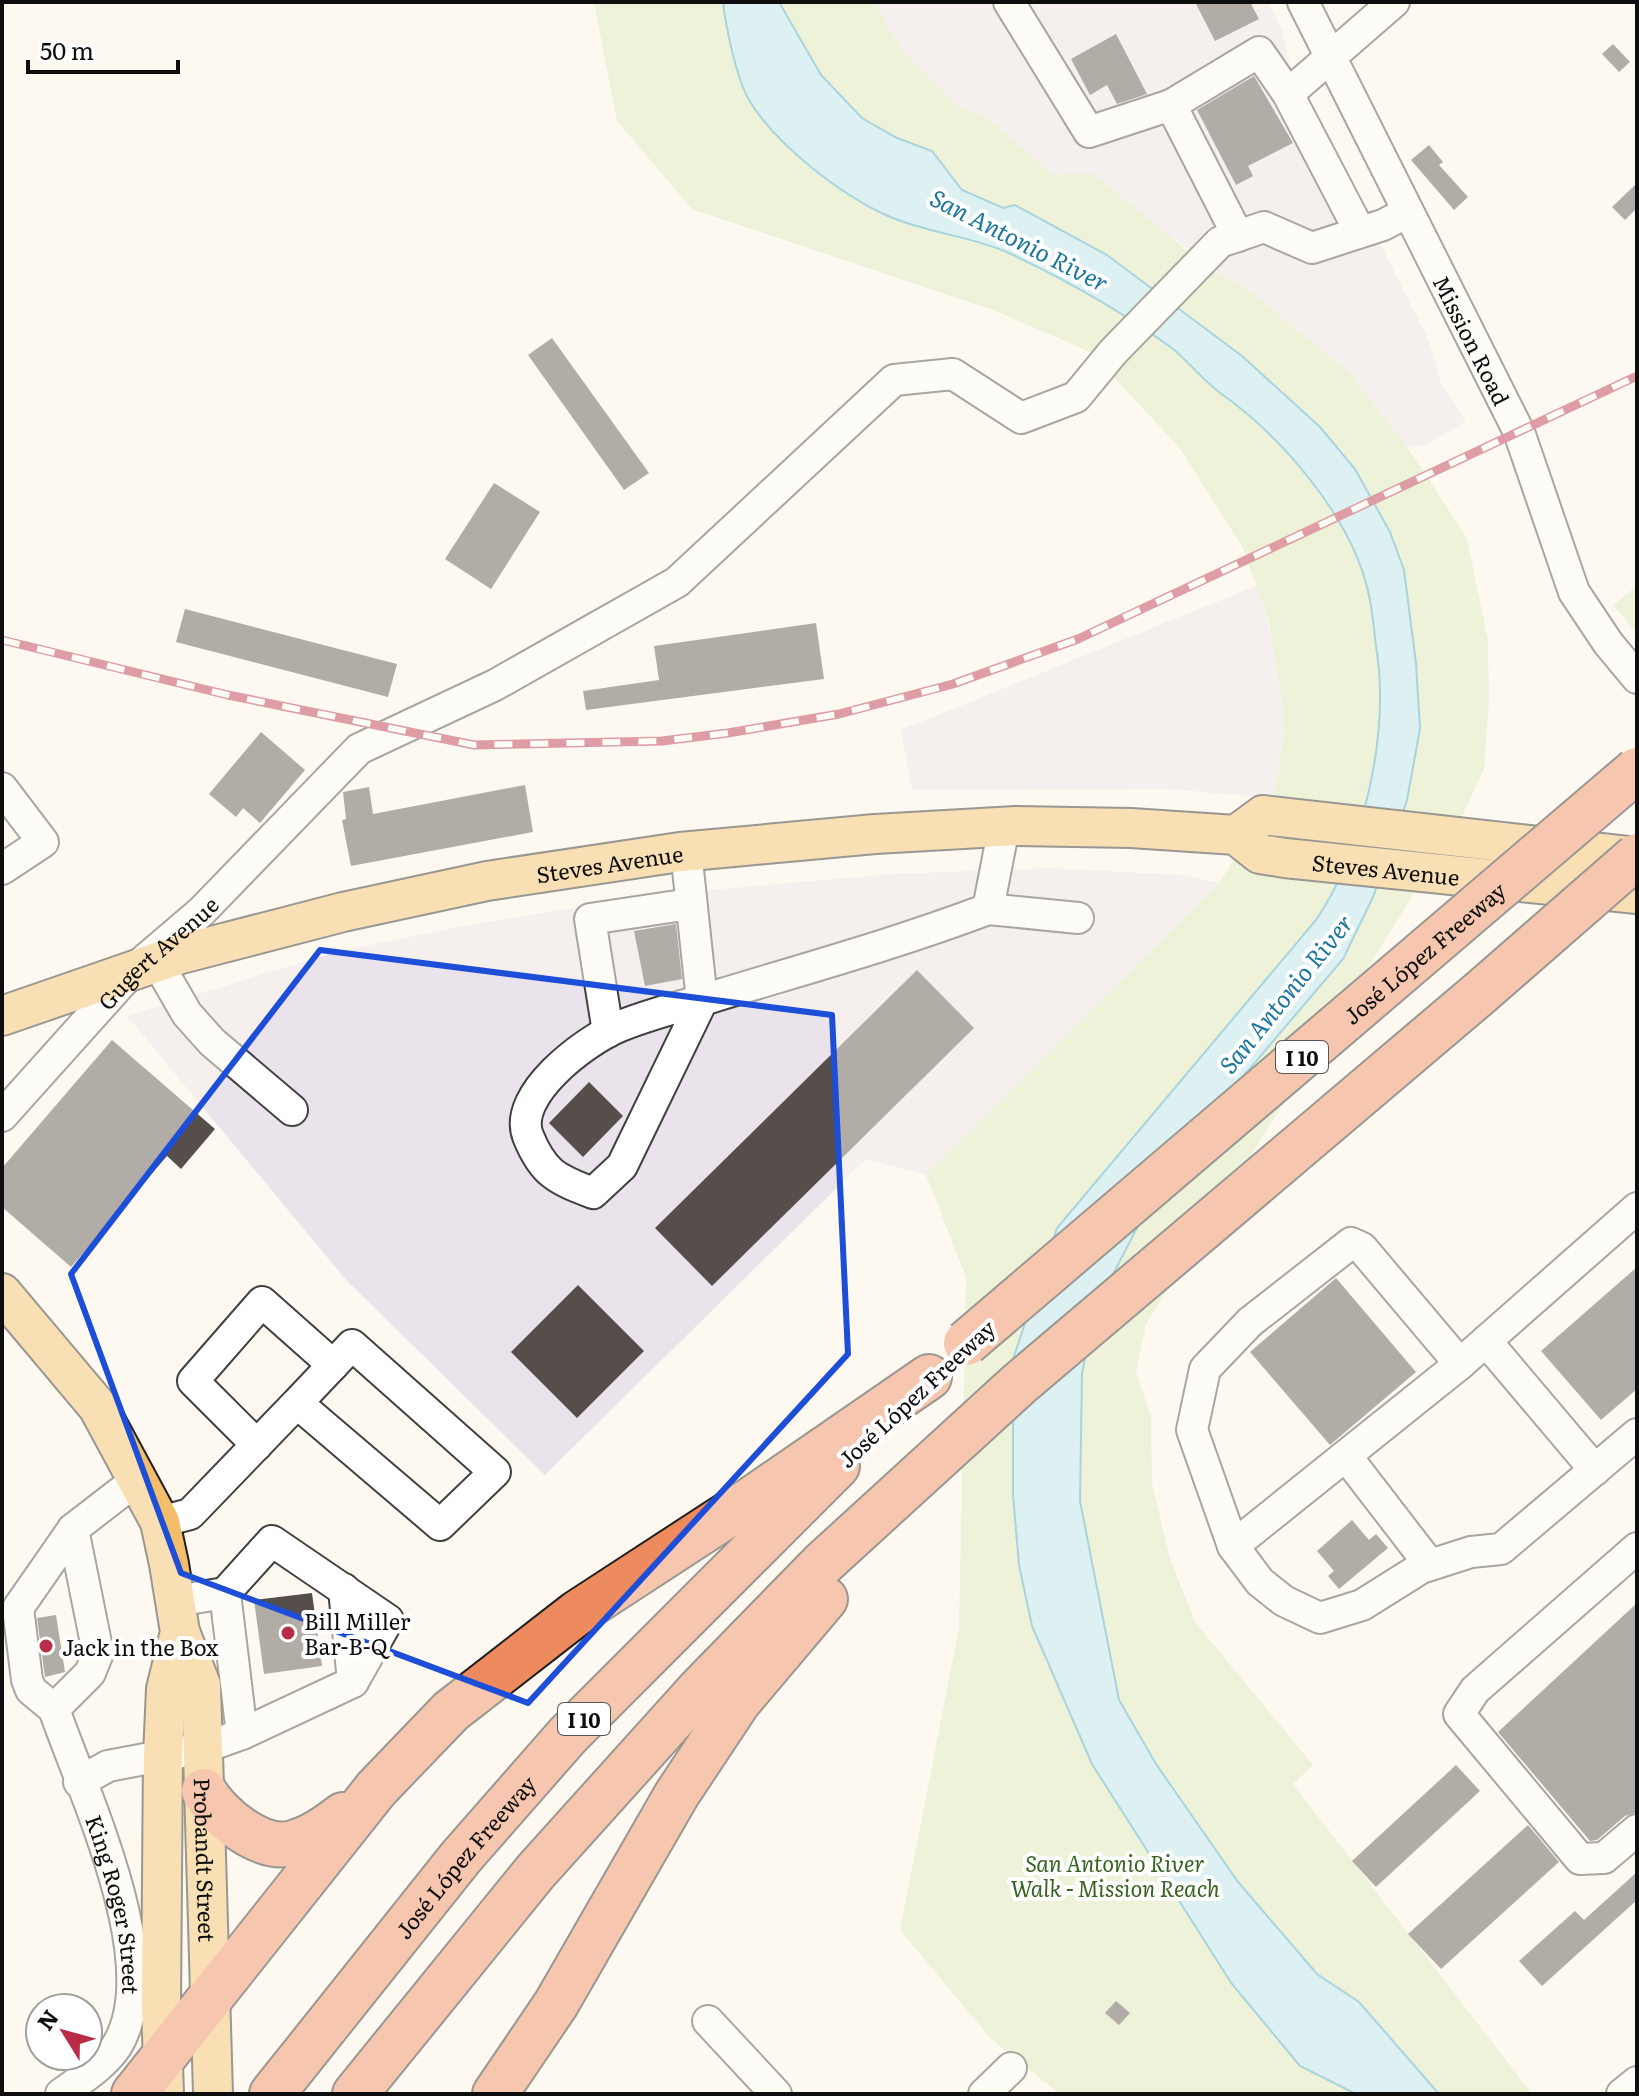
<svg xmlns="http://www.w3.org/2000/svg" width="1639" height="2096" viewBox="0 0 1639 2096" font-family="Literata,serif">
  <rect width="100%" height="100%" fill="#fef9f0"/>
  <path fill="#eae3ec" d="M874,2H1268L1282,30L1289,62L1430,343L1441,383L1466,421L1428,444L1408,448L1349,372L1243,286L1214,272L1191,250L1078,177L1053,175L988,118L959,108L901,48Z
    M1258,585L1277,657L1283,707L1284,737L1274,798L1167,789L912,790L901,730Z
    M1048,868L1182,875L1219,883L926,1175L866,1159L545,1475L347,1281L127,1016L332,953L463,926L664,894L892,874Z"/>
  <path fill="#d9e8bb" d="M594,2H874L901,48L959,108L988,118L1053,175L1093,174L1214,272L1243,286L1349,372L1408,448L1467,538L1488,641L1489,701L1484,769L1461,818L1146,1324L1136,1372L1151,1416L1152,1483L1170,1559L1195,1622L1313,1765L1293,1784L1532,2094H1060L991,2039L900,1930L959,1628L966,1277L926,1175L1219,883L1274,798L1284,737L1283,707L1269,622L1243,548L1179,447L1090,352L996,311L692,209L617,121Z
    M1637,586V634L1613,605Z"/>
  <path fill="#b7e6f4" stroke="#41a6c8" stroke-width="2" d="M723,2H779L821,75L862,118L897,138L932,151L962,190L1003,208L1015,205L1107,255L1242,356L1320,427L1355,469L1390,532L1404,570L1416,663L1420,729L1407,800L1373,897L1343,959L1172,1160L1093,1313L1082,1374L1080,1501L1119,1700L1156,1764L1238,1882L1317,1974L1359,2002L1439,2094H1356L1300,2066L1232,1984L1092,1764L1032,1626L1019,1565L1013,1495V1359L1057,1228L1316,920C1363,851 1389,736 1377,653C1374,633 1373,611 1368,591C1351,516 1280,435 1219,392C1203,380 1189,362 1173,349C1122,311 1066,280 1009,253C971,236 927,233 888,216C841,195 776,145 749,100C736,77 726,28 723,2Z"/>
  <path fill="#564e4b" d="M1195,2H1250L1259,19L1215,41Z
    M1116,34L1147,94L1117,104L1107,85L1090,95L1071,59Z
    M1613,44L1630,62L1619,72L1602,54Z
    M1254,76L1293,143L1248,166L1253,176L1236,185L1197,110Z
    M1429,145L1443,162L1439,165L1468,197L1454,210L1411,160Z
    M1637,183V208L1625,220L1612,207Z
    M552,338L649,473L624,490L528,355Z
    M494,483L540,512L491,589L445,559Z
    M185,609L397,664L388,697L176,642Z
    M816,623L824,679L586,710L583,691L659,680L654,646Z
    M261,732L305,770L260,823L243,808L236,817L209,794Z
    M525,785L533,832L351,866L342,820L346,819L343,792L369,787L373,814Z
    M676,924L682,979L645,986L634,931Z
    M917,970L974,1028L712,1286L655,1228Z
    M112,1040L215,1129L181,1169L167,1156L71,1267L2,1207V1168Z
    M589,1082L623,1116L583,1157L549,1123Z
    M1637,1267V1389L1601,1420L1541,1351Z
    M1336,1278L1416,1372L1330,1445L1250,1352Z
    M578,1285L644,1351L577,1418L511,1352Z
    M1352,1520L1369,1540L1376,1534L1388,1548L1339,1589L1328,1576L1334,1571L1317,1551Z
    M312,1593L322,1666L264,1674L254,1600Z
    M1637,1603V1812L1625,1816L1597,1840L1590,1841L1498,1732Z
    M56,1615L65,1672L45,1677L37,1618Z
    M1456,1765L1480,1791L1376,1887L1352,1861Z
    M1528,1825L1559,1862L1441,1969L1408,1934Z
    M1637,1872V1900L1542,1986L1519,1961L1575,1911L1584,1920Z
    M1116,2001L1130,2013L1119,2025L1105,2013Z"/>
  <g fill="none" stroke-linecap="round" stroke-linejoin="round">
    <defs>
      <g id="minor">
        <path d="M1009,2L1089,132L1171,105"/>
        <path id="s1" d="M1303,2L1519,432L1574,592L1608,643L1637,678"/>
        <path d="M1359,230L1288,94L1394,2"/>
        <path d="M1238,236L1171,105L1259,52L1288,94"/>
        <path d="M2,788L43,842L2,869"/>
        <path d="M686,851L702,1001L622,1166L593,1193C556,1179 543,1173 528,1136C512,1095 585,1041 618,1027C651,1013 688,1005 722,994C811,967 901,942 988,909L1004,827"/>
        <path d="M988,909L1078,918"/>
        <path d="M157,962L187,1014L212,1042L292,1110"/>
        <path d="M608,1032L590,919L690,904"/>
        <path id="s2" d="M2,1116L133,970L201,912L359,749L495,685L677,582L894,380L953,374L1021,418L1076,397L1113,352L1220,242L1264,227L1312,248L1383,225L1408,212"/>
        <path d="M1486,1341L1595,1470"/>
        <path d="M1460,1364L1362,1248L1351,1243L1250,1322L1205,1369L1192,1430L1233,1546L1260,1582L1284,1601L1320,1618L1362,1605L1421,1568L1471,1552L1501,1549L1637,1434"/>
        <path d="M257,1445L193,1381L262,1302L333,1365"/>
        <path d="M1346,1456L1430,1565"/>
        <path d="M160,1522L190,1514L297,1403L440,1525L495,1472L352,1345L297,1403"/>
        <path d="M1233,1546L1460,1364L1637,1208"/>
        <path d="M1637,1548L1475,1690L1459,1714L1580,1859L1604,1858L1637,1830"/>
        <path d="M344,1589L353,1682"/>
        <path d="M225,1593L242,1734"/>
        <path id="s3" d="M54,1709C82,1791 168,1966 116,2047C104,2065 79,2081 61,2094"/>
        <path d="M54,1709L90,1673L98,1653L73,1529L139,1478"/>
        <path d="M54,1709L31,1690L27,1680L18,1608L73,1529"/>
        <path d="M79,1782L108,1766L203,1748L242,1734L353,1682L388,1620L272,1541L225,1593L176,1601"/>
        <path d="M708,2021L776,2094"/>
        <path d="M984,2094L1011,2068"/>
        <path d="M1622,2094L1637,2082"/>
      </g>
      <g id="major">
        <path d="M1236,835L1263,815L1637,857"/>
        <path id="s4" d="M2,1016L181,954L343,912L487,881L680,852L875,834L1016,826L1131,828L1236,835L1260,854L1285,858L1637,894"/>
        <path d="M2,1293L98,1407L160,1522L169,1564L180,1632L166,1689L163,1755L161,2004L164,2094"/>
        <path id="s5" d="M180,1632L201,1685L213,2094"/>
      </g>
      <g id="highway">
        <path d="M204,1791C218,1816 261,1852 293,1843C312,1838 327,1827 343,1815"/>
        <path d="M134,2094L376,1789L451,1711L577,1613L752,1499L929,1377"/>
        <path id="s6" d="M272,2094L461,1857L568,1735L837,1466"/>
        <path d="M355,2094L536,1871L700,1689L822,1564L1019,1384L1480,993"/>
        <path d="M495,2094L556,2004L677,1794L738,1702L825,1599"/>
      </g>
    </defs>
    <use href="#minor" stroke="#414141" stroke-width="34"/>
    <use href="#major" stroke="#1f1f1f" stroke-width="42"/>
    <use href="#highway" stroke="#1f1f1f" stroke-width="48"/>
    <use href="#minor" stroke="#fff" stroke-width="30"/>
    <use href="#major" stroke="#f3be6c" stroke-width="38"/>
    <use href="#highway" stroke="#ee8b5e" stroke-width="44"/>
    <defs>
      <path id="rail" d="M2,640L228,695L474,745L662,741L728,733L839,714L953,684L1078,639L1637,376"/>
    </defs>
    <use href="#rail" stroke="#b92c47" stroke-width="9"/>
    <use href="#rail" stroke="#fff" stroke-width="6" stroke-dasharray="18" stroke-linecap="butt"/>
    <defs>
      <g id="highway-bridge">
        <path d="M1480,993L1637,856"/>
        <path id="s7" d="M966,1343L1637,770"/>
      </g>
    </defs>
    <use href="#highway-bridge" stroke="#1f1f1f" stroke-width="48" stroke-linecap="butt"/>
    <use href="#highway-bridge" stroke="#ee8b5e" stroke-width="44"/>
  </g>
  <path d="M0 0H1639V2096H0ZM320,950L832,1015L848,1354L528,1703L181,1573L71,1274Z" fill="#fef9f0" fill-opacity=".55" fill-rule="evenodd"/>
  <path fill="none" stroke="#1d4ed8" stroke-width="6" stroke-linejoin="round" d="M320,950L832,1015L848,1354L528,1703L181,1573L71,1274Z"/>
  <g fill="#b92c47" stroke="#fff" stroke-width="3">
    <circle cx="288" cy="1633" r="8"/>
    <circle cx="46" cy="1646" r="8"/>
  </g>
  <g text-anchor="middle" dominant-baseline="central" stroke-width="8" stroke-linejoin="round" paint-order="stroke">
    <g fill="#fff" stroke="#565656" stroke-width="2">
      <rect x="1276" y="1041" width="52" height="32" rx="6"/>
      <rect x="558" y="1703" width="52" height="32" rx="6"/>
    </g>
    <g font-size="20" font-weight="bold" fill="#0e0e0e">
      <text x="1302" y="1057">I 10</text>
      <text x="584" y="1719">I 10</text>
    </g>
    <g font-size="22" fill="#0e0e0e" stroke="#fff">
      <text stroke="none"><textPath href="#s1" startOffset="378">Mission Road</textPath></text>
      <text stroke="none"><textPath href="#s4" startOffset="628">Steves Avenue</textPath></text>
      <text stroke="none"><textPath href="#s4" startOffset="1414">Steves Avenue</textPath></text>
      <text stroke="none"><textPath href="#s2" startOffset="226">Gugert Avenue</textPath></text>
      <text stroke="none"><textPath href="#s7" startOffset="602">José López Freeway</textPath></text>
      <text transform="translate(916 1393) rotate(-43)">José López Freeway</text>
      <text stroke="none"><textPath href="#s6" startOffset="306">José López Freeway</textPath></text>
      <text stroke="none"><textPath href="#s5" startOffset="232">Probandt Street</textPath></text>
      <text stroke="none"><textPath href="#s3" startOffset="206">King Roger Street</textPath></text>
    </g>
    <g font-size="22" fill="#0e0e0e" stroke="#fff" text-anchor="start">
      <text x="304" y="1620">Bill Miller<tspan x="304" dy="25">Bar-B-Q</tspan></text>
      <text x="62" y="1646">Jack in the Box</text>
    </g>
    <g font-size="22" font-style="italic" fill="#386421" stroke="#fff">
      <text x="1115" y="1862">San Antonio River<tspan x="1115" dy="25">Walk - Mission Reach</tspan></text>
    </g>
    <g font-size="24" font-style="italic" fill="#1c769b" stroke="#fff">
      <text transform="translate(1020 239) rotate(27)">San Antonio River</text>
      <text transform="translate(1285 993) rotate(-51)">San Antonio River</text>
    </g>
  </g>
  <rect width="1639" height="2096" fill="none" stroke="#0e0e0e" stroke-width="8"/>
  <g transform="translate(64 2032) rotate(307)"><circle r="38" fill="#ffffff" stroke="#9f9f9f" stroke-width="2"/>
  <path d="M0-6L14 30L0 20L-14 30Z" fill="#b92c47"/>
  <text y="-12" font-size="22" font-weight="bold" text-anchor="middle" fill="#0e0e0e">N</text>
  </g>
  <path d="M28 60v12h150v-12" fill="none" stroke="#0e0e0e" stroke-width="4"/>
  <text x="40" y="60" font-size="24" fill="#0e0e0e" stroke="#ffffff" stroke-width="6" paint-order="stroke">50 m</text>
</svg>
